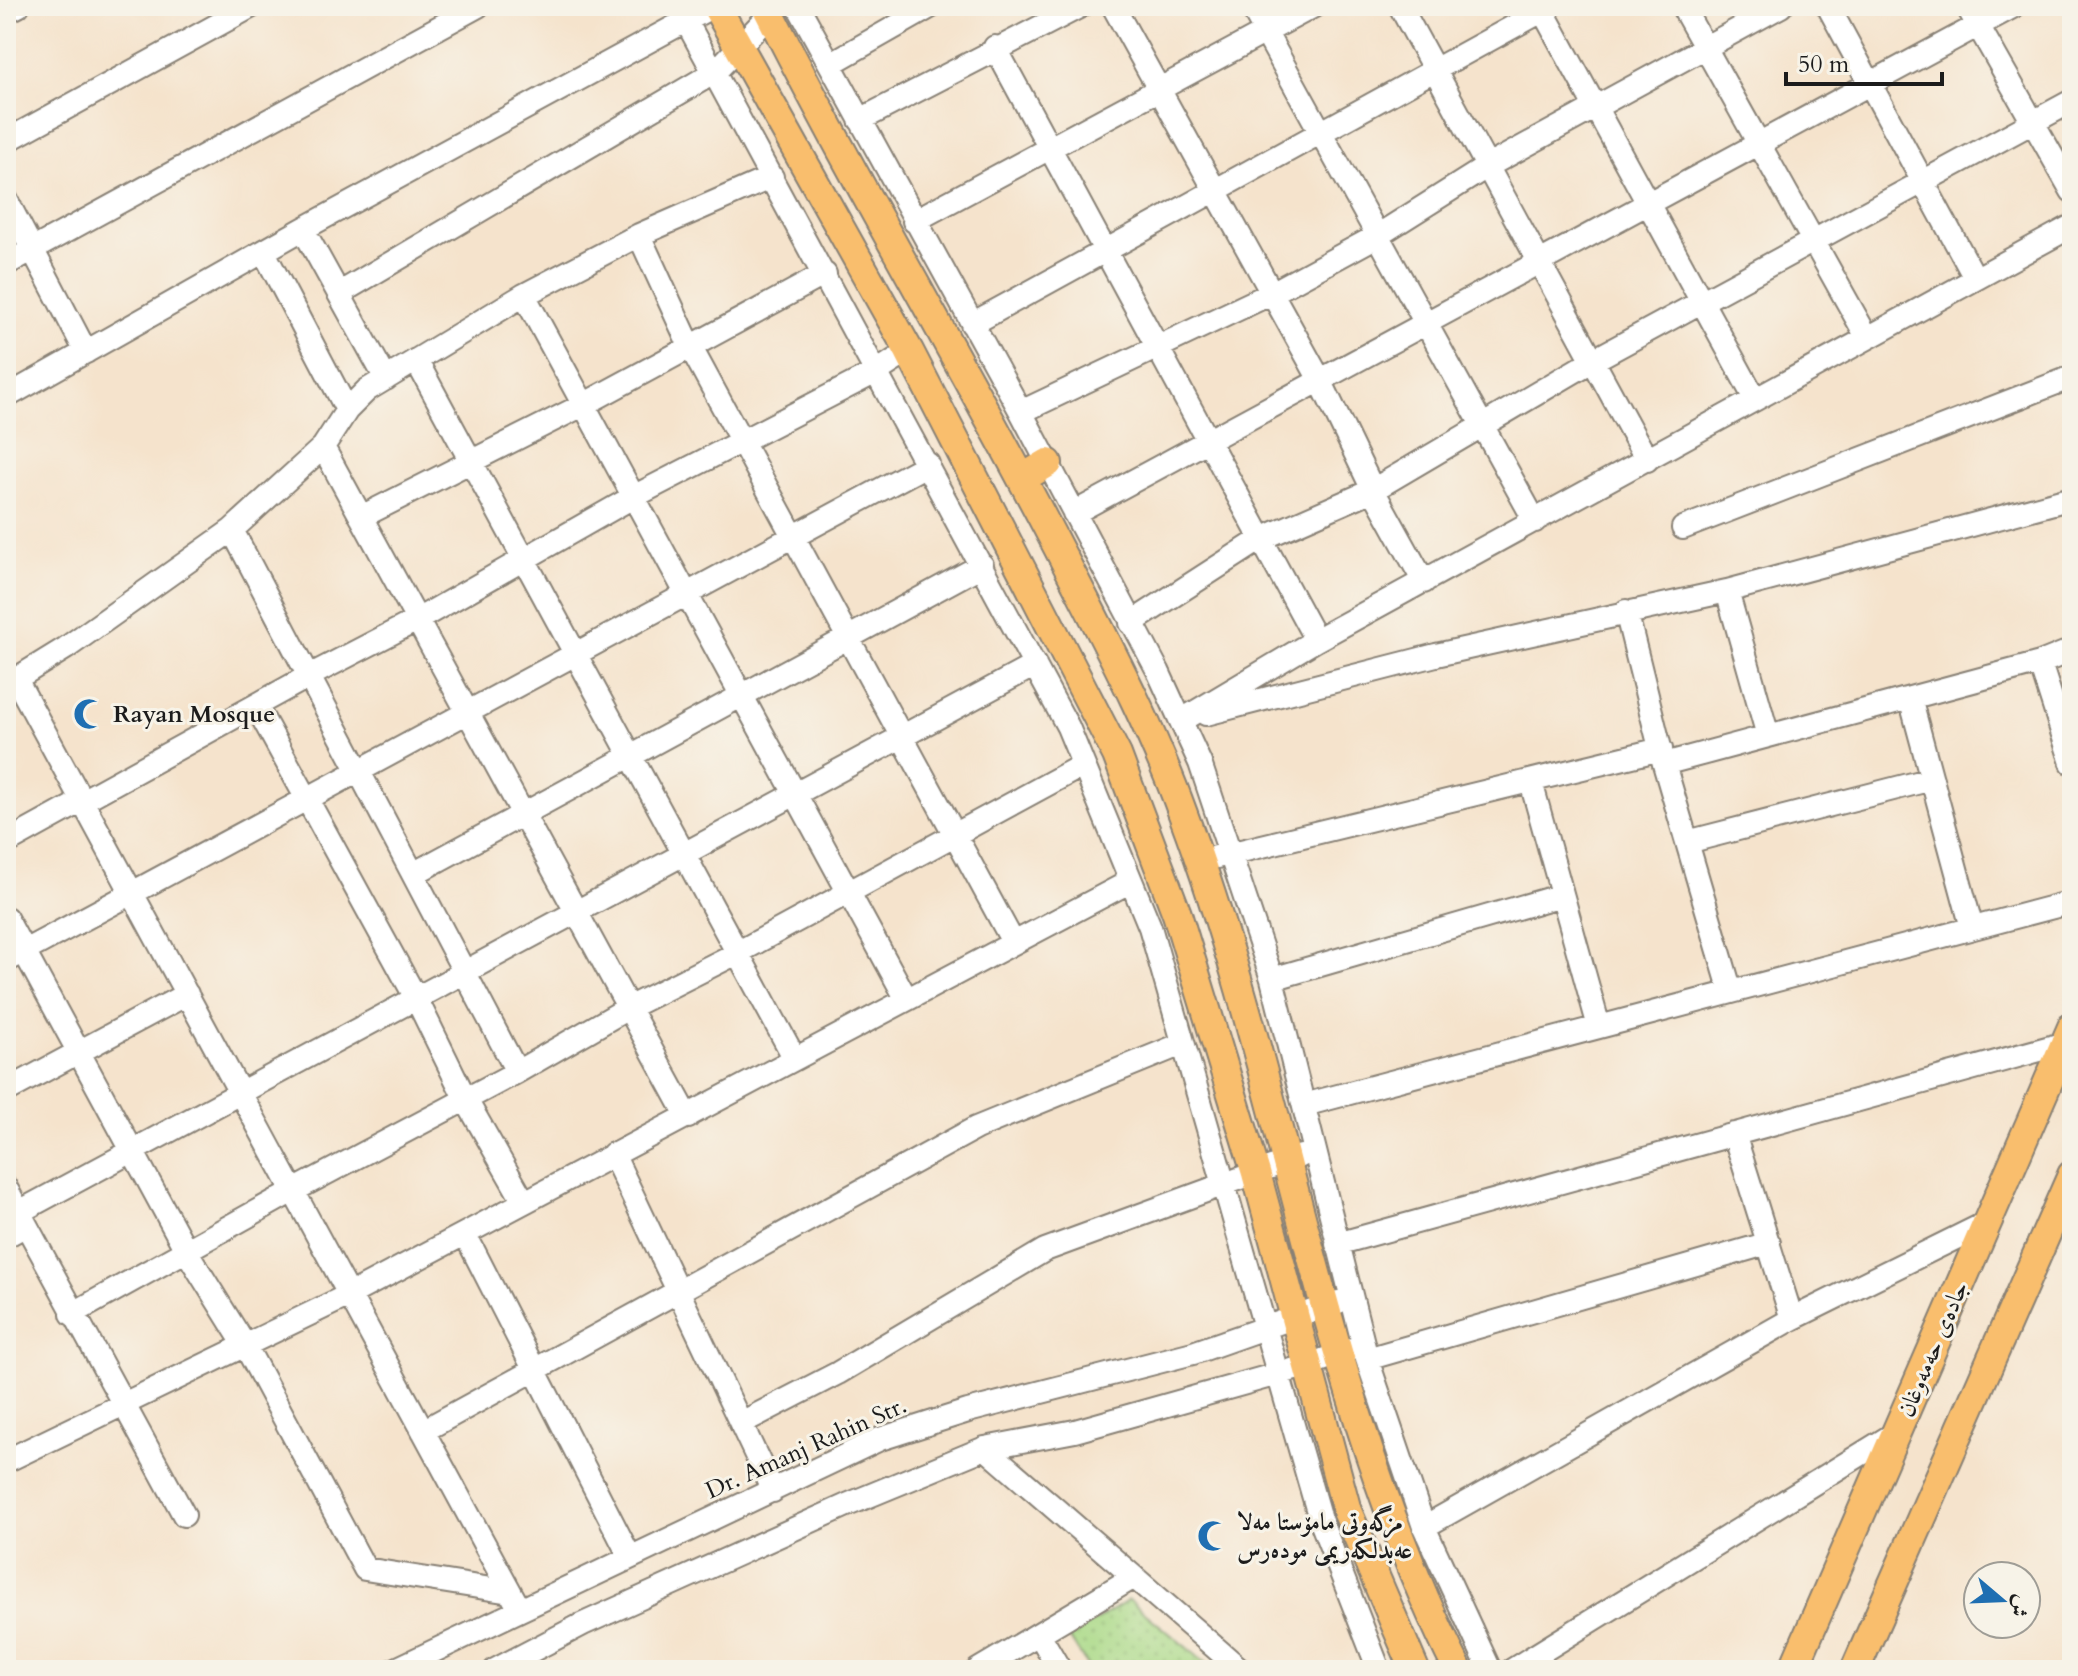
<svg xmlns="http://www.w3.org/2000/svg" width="2078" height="1676" viewBox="0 0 2078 1676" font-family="Cardo,Amiri,serif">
  <defs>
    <pattern id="park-dots" width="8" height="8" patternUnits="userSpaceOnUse" patternTransform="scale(2)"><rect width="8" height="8" fill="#a9d986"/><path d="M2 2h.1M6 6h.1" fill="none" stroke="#91ba73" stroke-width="1.8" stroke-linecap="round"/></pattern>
  </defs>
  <rect width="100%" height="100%" fill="#f7f3e8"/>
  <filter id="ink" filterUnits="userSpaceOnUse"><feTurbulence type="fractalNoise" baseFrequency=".0125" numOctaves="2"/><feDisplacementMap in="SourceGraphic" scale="16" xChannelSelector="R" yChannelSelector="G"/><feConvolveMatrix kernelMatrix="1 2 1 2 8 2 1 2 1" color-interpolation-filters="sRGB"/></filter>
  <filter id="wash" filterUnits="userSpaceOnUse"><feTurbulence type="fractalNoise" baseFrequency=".006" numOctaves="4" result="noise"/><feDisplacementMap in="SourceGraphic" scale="32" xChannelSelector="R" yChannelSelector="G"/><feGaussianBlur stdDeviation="1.8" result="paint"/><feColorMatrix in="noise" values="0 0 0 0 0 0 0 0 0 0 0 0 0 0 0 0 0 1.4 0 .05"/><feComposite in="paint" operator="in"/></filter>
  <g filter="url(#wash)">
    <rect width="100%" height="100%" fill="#f5e3cc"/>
    <path fill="url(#park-dots)" stroke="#627a51" stroke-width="2" d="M1129,1600L1214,1670H1090L1069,1637Z"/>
  </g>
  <g filter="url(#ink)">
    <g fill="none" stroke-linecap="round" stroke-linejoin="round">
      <defs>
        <path id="minor" d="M678,6L1068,727L1150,927L1320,1519L1379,1670
          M798,6L1021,412L1158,671L1200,763L1272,979L1367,1359L1424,1527L1490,1670
          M1113,6L1320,380L1373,490L1424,582
          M1251,6L1535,521
          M1400,6L1647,460
          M1540,6L1755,399
          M1682,6L1867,337
          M1828,6L1975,278
          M1967,6L2072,191
          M6,12L18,6
          M995,47L1316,640
          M830,64L932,6
          M860,120L1081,6
          M6,141L252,6
          M6,199L86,352
          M914,221L1314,6
          M303,229L386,379
          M639,235L690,346L1013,942
          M265,254L347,410
          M6,264L478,6
          M340,293L715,72L778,6
          M524,295L906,998
          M972,324L1551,6
          M416,360L794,1057
          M6,397L303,229L713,6
          M1021,412L1272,293L1377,236L1488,166L1781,6
          M323,447L688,1117
          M1074,513L2014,6
          M361,517L583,405L825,274
          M1683,528L2072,377
          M232,530L517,1072
          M1727,591L1768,736
          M1626,611L1664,764L1731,992
          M1131,623L1261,539L1373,490L1592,361L2072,101
          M2040,663L2072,763
          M16,679L519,1608
          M6,685L66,648L232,530L323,447L347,410L367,390L524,295L639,235L772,177
          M1910,698L1972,928
          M256,706L416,998L466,1100L524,1202
          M1206,714L1436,655L1727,591L2072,498
          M1182,720L1316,640L2072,226
          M1664,764L2040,663L2072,650
          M1531,782L1599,1027
          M1687,842L1932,779
          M6,843L309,676L417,620L633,497L878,371L909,351
          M1200,861L1661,749
          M413,874L982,565
          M6,918L187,1252L246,1347L365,1569L510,1592
          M6,961L928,464
          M1272,979L1562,895
          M6,1091L187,994
          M1304,1105L2072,902
          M1734,1134L1792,1319
          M613,1154L773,1491
          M6,1188L184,1515
          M19,1212L1035,665
          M465,1234L630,1557
          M6,1236L26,1225
          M1337,1244L2065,1043
          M72,1314L293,1191L517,1072L628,1008L737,953L1083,765
          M1367,1359L1769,1243
          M741,1423L838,1373L1045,1250L1301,1156
          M423,1431L976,1128L1182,1044
          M985,1448L1134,1577
          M6,1461L349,1295L1131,881
          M1424,1527L1792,1319L1988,1222
          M1039,1634L1060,1670
          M394,1670L880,1439L968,1411L1193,1353L1338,1302
          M495,1670L583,1624L847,1505L985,1448L1075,1431L1306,1366L1352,1349
          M978,1670L1134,1577L1241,1670
          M1512,1670L1897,1432"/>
        <path id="major" d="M716,6L909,351L1117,755L1177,914L1256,1173L1347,1511L1415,1670
          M766,6C862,198 975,383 1072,575C1112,653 1153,731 1183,814C1288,1095 1322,1401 1458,1670
          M1023,478L1048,463
          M1793,1670L2072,1027
          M1855,1670L2072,1175"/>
      </defs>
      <use href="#minor" stroke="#888074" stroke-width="26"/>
      <use href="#major" stroke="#888074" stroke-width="32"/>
      <use href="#minor" stroke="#fff" stroke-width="22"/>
      <use href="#major" stroke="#f9be6d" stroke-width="28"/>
    </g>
  </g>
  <defs>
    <symbol id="mosque-bare" viewBox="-9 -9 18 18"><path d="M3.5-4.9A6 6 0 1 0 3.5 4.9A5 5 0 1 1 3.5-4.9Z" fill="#1f6fb2" stroke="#f7f3e8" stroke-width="2.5" paint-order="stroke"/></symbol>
  </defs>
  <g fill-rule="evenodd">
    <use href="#mosque-bare" x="67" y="692" width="44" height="44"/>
    <use href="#mosque-bare" x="1191" y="1514" width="44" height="44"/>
  </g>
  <g text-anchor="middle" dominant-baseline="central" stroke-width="6" stroke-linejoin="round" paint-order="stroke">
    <g font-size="24" font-weight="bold" fill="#1c1c1c" stroke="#f7f3e8" text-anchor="start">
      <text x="113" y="714">Rayan Mosque</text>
      <text x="1237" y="1522">مزگەوتی مامۆستا مەلا<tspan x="1237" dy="28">عەبدلکەریمی مودەرس</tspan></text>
    </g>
    <g font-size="24" fill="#1c1c1c" stroke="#f7f3e8">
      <text transform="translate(1933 1349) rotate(-67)">جادەی حەمەوغان</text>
      <text transform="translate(806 1448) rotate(-24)">Dr. Amanj Rahin Str.</text>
    </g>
  </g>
  <rect width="2078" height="1676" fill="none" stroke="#f7f3e8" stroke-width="32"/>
  <g transform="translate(2002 1600) rotate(109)"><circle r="38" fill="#f7f3e8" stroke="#9f9d96" stroke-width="2"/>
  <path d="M0-6L14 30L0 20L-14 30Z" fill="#1f6fb2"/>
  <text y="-12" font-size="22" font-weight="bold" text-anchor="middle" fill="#1c1c1c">ش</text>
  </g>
  <path d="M1786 72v12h156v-12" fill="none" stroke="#1c1c1c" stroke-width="4"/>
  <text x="1798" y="72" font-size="24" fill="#1c1c1c" stroke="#f7f3e8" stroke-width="6" paint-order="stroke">50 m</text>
</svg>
